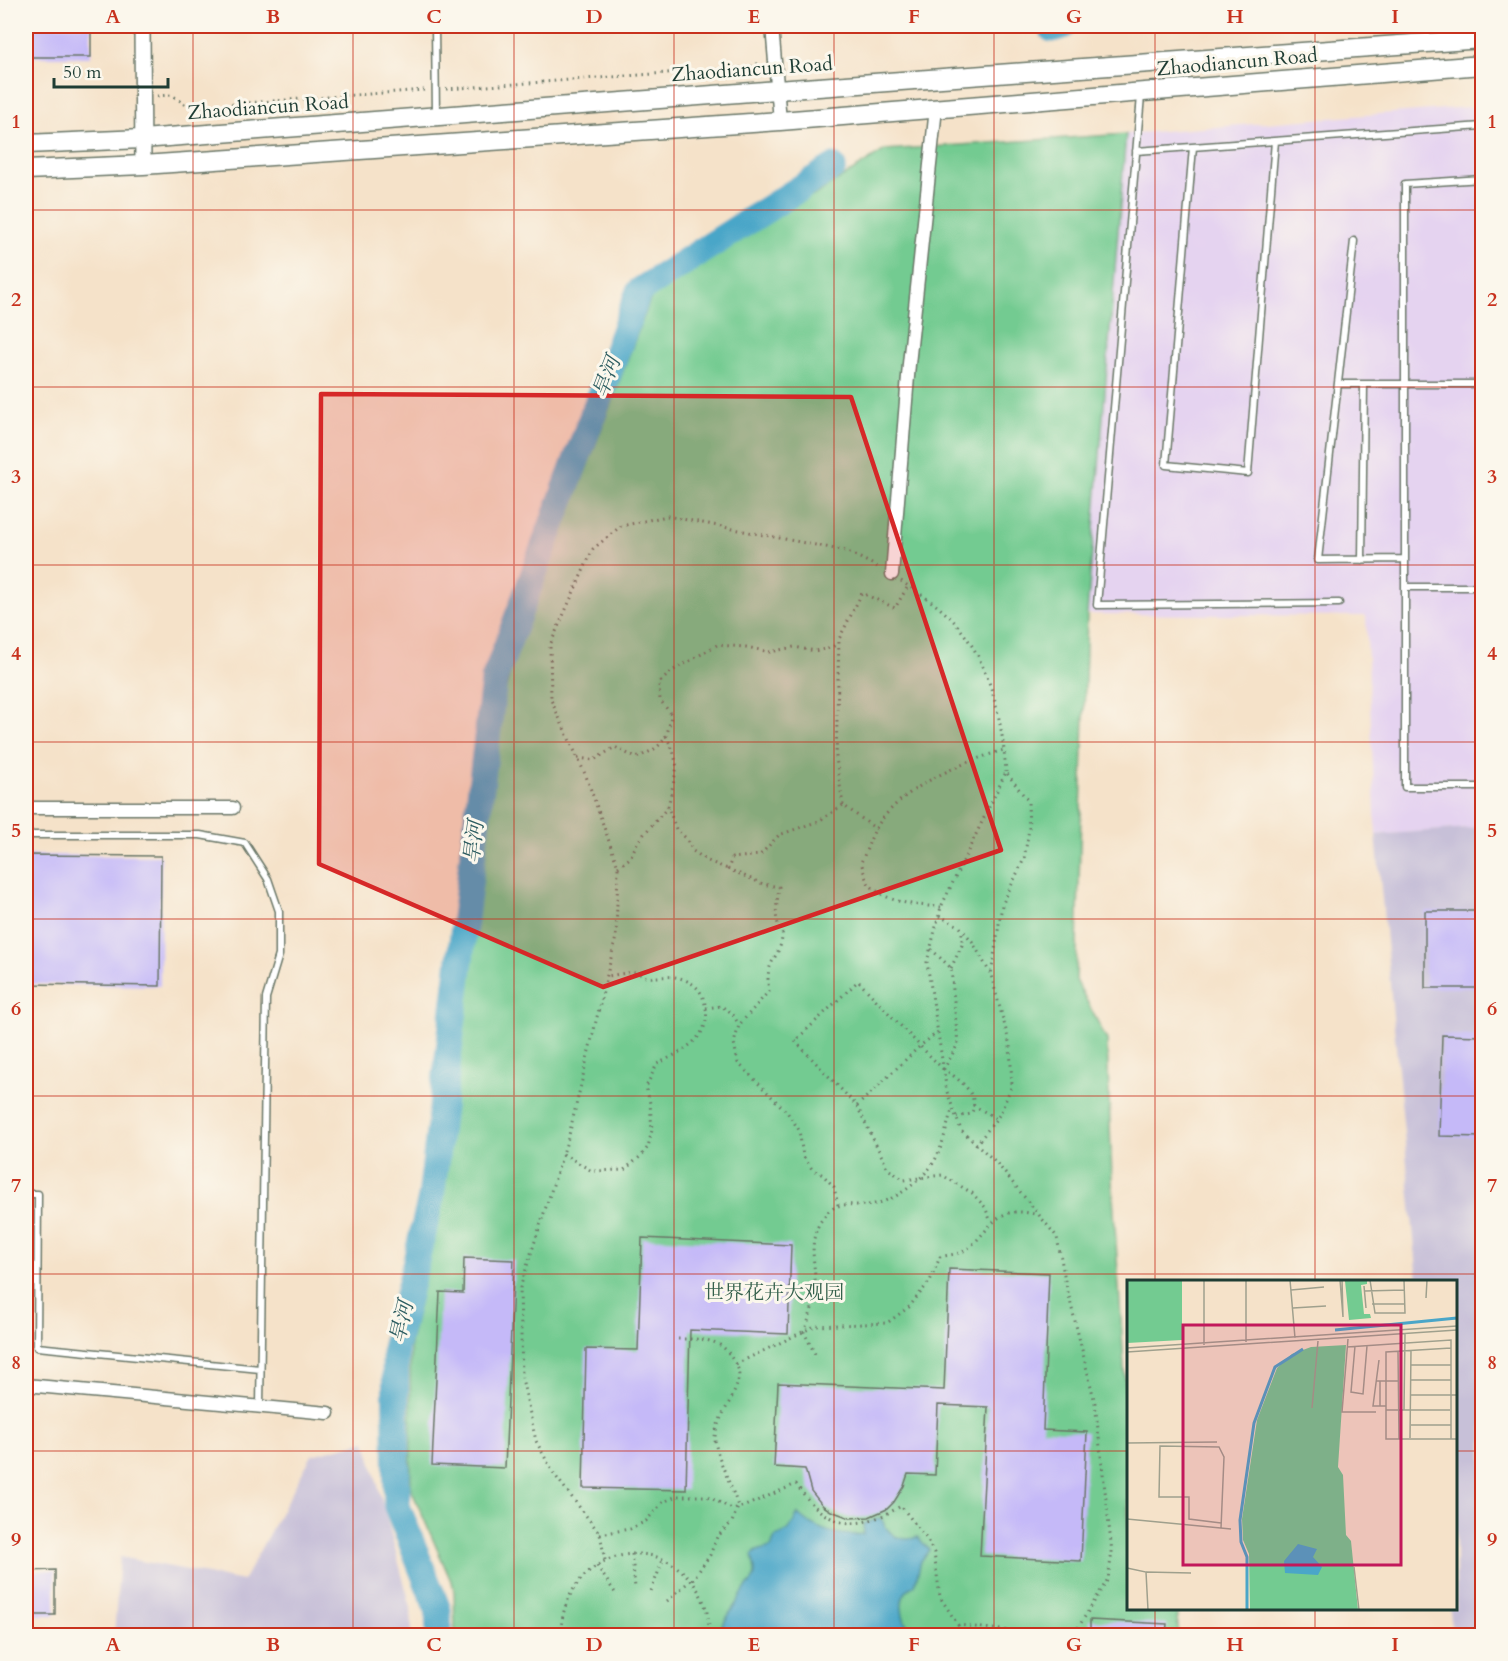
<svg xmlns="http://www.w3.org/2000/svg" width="1508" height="1661" viewBox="0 0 1508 1661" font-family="Cardo,'Noto Serif SC',serif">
  <rect width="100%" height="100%" fill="#fbf7ec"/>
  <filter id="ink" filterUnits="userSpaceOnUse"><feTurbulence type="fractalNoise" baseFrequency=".0167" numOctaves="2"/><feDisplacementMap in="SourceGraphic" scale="12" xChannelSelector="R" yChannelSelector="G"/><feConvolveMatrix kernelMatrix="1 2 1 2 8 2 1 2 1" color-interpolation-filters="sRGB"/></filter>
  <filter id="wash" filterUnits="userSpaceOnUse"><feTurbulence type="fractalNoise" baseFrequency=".008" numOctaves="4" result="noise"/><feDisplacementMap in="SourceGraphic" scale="24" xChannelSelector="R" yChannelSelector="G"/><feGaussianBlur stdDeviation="1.35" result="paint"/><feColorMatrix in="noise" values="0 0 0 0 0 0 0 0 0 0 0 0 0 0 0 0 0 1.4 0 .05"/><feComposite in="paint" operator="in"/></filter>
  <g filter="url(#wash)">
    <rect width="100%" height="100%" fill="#f5e2c9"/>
    <path fill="#e5d3f0" d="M1482,106V827L1376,835L1366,616L1087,614L1126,134Z"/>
    <path fill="#c7c0d8" d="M1482,827V1635H1452L1450,1609L1456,1608V1282L1418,1281L1376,835Z
      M366,1441L411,1608L412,1635H114L120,1557L243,1581L312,1455Z"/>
    <path fill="#73cb91" stroke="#498462" stroke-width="1.5" d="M1126,134L1087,614L1076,980L1107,1040L1112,1180L1128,1428V1608L1176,1609L1179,1635H455L454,1588L411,1489L410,1343L445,1187L485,760L514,660L652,295L756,201L813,196L885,150Z"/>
    <path fill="#4aa6c8" stroke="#34727e" stroke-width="1.5" d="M798,1514C817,1531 839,1537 864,1534L863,1524L881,1518C889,1536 900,1543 918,1537L929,1550L921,1561L915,1585C894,1595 902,1620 912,1635H697L720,1629C728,1615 737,1603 745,1589C747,1585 752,1583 754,1578C757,1572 753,1561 752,1555L757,1551L771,1547L775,1537C788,1533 792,1526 798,1514Z"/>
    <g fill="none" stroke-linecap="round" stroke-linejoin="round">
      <path stroke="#4aa6c8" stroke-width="27" d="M1052,29L1063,26
        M439,1636L438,1610L397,1506L395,1349L431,1198L494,680L639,291L833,167"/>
    </g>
    <g id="blocks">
      <path fill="#c5b9f8" d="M26,26H91V57H26Z
        M26,855L161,856L160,986L26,984Z
        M1425,911H1482V988H1425Z
        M1442,1035L1482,1036V1137L1439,1136Z
        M642,1238L791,1245L788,1334L690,1330L686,1490L583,1488L586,1349L638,1350Z
        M464,1258L514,1260L505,1468L432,1465L440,1292L463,1293Z
        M949,1269L1049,1273L1043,1430L1087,1432L1081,1561L980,1556L988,1407L938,1405L935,1475L908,1474L904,1486L894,1502L887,1509L869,1517L850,1518L831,1511L823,1506L811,1491L805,1469L774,1467L778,1383L944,1390Z
        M55,1570V1615H26V1571Z
        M1090,1620L1167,1624L1166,1635H1090Z"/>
    </g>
  </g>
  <g filter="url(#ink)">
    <use href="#blocks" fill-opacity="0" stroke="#6a7768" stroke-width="1.5"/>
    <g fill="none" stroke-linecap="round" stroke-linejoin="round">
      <defs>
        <path id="service" d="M435,26L436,115
          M1141,96L1097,605L1339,603
          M1193,147L1166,465L1248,473L1275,141
          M1136,151L1482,126
          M1482,179L1405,184V787H1482
          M1354,241L1318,560L1405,559
          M1339,384H1482
          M1362,560L1364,384
          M1405,587H1482
          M26,835H200L245,843L268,879L279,911V955L266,998L260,1406
          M26,1194H38L37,1347L260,1369"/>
        <path id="minor" d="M772,26L780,121
          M892,574L909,364L936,108
          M26,808H233
          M26,1385L328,1413"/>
        <path id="tertiary" d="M142,26L143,165"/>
        <path id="secondary" d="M26,144L142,139L777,90L1482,39
          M26,170L143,165L780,121L1482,65"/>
      </defs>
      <use href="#service" stroke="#6a7768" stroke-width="9"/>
      <use href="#minor" stroke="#6a7768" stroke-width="15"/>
      <use href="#tertiary" stroke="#6a7768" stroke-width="18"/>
      <use href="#secondary" stroke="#6a7768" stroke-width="21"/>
      <path stroke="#6a7768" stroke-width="3" stroke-dasharray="1.5 4.5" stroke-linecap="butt" d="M446,89L750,67L762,62
        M157,96L172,95L189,107L425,90
        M901,581C915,591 931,600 943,611C988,650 1002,715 1006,772
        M666,736L673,750L677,767L668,807L676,829L686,838L693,851L708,861L728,869
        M578,758L594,760L615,747L636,758C660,748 668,742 671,714L660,700L659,683L672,671L717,645L746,647L770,652L794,647L815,651L830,648L838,644
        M843,805L836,758L839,639L862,593L895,608L908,586
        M618,867L630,858L638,841L668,807
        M941,907C917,905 887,904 869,884C865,879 863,868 861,862C867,851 870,838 876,828C901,787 960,763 1004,750
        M939,916L959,926L972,941L990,973
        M931,949L951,968L958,1044L944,1069C957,1078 982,1095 971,1114L957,1117
        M951,968L962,945V930
        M706,1008L721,1006L732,1013L739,1025
        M938,1032L920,1046L943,1069
        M973,1105L997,1119
        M857,1106L920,1046L858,981L795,1041L857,1106L888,1169L904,1180L942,1175L972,1193L985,1207L991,1222
        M976,1145L1000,1114L1012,1085L1010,1045L991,975L1002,905L1024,859L1029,829L1028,801L1006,772L941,907L927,962L947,1092L961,1130L995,1161L1057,1237L1065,1280L1095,1403L1112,1552L1108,1579L1073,1636
        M563,1154L592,1171L624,1170L641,1156L648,1147L652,1130L650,1103L646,1087L657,1064C681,1052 714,1037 705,1004C702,992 697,985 685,980C672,974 661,978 648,977C643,977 640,973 635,973C626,972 616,975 607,976
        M838,1205L834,1187L823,1175L812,1169L803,1156L799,1130L787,1112L738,1063L734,1043L739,1025L769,991C764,960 779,960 782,938C784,931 778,927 777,920C775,911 778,897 779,887L763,884L728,869L732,858L760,855L779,835L819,821L843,805L876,829
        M678,1339C698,1339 720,1337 731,1357C733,1360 737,1365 738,1369C744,1388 716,1416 715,1437C714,1453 734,1490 738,1507L732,1522L717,1537L710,1555L692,1581
        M815,1354L804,1332C809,1319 814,1305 815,1292C817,1262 804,1239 827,1213C838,1201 852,1206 866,1205C890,1204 914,1186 929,1169C942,1153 946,1128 952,1109
        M736,1364L815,1326L887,1323L909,1307L930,1281L940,1257C948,1255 960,1254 967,1249C994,1228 994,1203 1038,1215
        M600,1534L630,1529L646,1521L663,1502L677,1496H707L732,1509L745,1506L796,1484C827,1529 855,1533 901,1506L926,1538L934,1553L940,1597L958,1625L1052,1636
        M632,1554L635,1588
        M605,1560L600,1534L554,1474L536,1441L522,1378L520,1288L569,1135L616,937L618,867L586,776L551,700L550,645L593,549L621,526L667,516L846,551L880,568
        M597,1566L616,1594
        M651,1591L663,1560
        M667,1601L691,1580
        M958,1625L963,1636
        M561,1636C560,1554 659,1523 699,1592C706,1605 711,1621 708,1636"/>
      <use href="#service" stroke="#fff" stroke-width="6"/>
      <use href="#minor" stroke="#fff" stroke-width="12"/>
      <use href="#tertiary" stroke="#fff" stroke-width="15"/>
      <use href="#secondary" stroke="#fff" stroke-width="18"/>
    </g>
  </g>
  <path fill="#d62828" fill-opacity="0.2" stroke="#d62828" stroke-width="4.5" stroke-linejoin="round" d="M321,394L851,397L1001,850L603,987L319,864Z"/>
  <path fill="none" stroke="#c8321e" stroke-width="1.5" stroke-opacity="0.55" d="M193,26V1636M353,26V1636M514,26V1636M674,26V1636M834,26V1636M994,26V1636M1155,26V1282M1315,26V1282M26,210H1482M26,387H1482M26,565H1482M26,742H1482M26,919H1482M26,1096H1482M26,1274H1482M26,1451H1128M1456,1451H1482M1155,1608V1636M1315,1608V1636"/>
  <g text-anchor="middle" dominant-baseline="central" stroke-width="6" stroke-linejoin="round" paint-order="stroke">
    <g font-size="20" fill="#1f3d34" stroke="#fbf7ec">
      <text transform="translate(1237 62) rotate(-5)">Zhaodiancun Road</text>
      <text transform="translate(752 69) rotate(-4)">Zhaodiancun Road</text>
      <text transform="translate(268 107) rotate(-4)">Zhaodiancun Road</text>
    </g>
    <g font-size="20" fill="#34604b" stroke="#fbf7ec">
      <text x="774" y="1292">世界花卉大观园</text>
    </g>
    <g font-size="21" font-style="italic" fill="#2c5c60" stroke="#fbf7ec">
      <text transform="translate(607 377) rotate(-69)">旱河</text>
      <text transform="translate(474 842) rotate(-83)">旱河</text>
      <text transform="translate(402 1322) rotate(-77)">旱河</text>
    </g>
  </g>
  <g transform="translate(1127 1280)">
    <rect width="330" height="330" fill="#f5e2c9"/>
    <path d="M0,0H55V60L0,63ZM240,0V4L234,5L237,34H243L244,38L222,40L218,1ZM219,65L211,187L216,195L219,255L224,261L231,330H123L122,274L116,260L115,239L130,140L150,88L165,74L184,67Z" fill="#73cb91"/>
    <path d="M171,264L190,269L186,277L195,287L191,295L158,293L157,281Z" fill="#4aa6c8"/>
    <path fill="none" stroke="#4aa6c8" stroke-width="3" d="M208,50L330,38M120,330V277L114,262L113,240L127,143L148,87L176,69"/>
    <path fill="none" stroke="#9fa08d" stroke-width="1.5" d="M119,0V62M163,0L168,58M213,0L216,37L215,0M243,0L248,33H278L277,0M237,6L239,28M164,10L197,7M238,11L277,10M299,18L300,0M245,24H278M166,28L199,26M221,59L215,132H249M77,65V0M228,66L224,112L236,114L240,66M220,67L324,60V159H330M0,68L330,46M324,68L259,72V159H324M271,71L272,159M0,72L330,50M252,80L246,126H259M284,85H324M284,100H324M249,101H271M284,115H330M253,126V101M185,128L191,61M259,130H323M277,130L278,54M284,145H324M283,158L284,70M0,163L90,162M0,239L104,249M94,248L97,177L92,167L33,166L32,217H62V239L94,243M227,287L232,330M0,288L19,292L21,330M19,292L64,293"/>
    <path fill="#c2185b" fill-opacity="0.15" stroke="#c2185b" stroke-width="3" d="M56,45H274V285H56Z"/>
    <rect width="330" height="330" fill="none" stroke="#1f3d34" stroke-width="3"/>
  </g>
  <rect width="1508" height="1661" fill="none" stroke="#fbf7ec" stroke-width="66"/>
  <path d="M54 78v9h114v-9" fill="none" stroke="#1f3d34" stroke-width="3"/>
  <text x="63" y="78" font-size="18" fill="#1f3d34" stroke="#fbf7ec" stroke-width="4.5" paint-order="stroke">50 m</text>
  <rect x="33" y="33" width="1442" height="1595" fill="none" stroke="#c8321e" stroke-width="2"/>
  <g font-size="20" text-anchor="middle" font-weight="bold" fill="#c8321e">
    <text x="113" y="23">A</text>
    <text x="273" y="23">B</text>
    <text x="434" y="23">C</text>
    <text x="594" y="23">D</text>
    <text x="754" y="23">E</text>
    <text x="914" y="23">F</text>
    <text x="1074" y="23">G</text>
    <text x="1235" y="23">H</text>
    <text x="1395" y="23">I</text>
    <text x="16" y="128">1</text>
    <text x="1492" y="128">1</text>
    <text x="16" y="306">2</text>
    <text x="1492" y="306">2</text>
    <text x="16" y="483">3</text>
    <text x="1492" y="483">3</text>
    <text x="16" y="660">4</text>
    <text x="1492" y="660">4</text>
    <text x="16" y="837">5</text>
    <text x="1492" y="837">5</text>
    <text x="16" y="1015">6</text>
    <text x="1492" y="1015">6</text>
    <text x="16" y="1192">7</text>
    <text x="1492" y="1192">7</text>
    <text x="16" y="1369">8</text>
    <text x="1492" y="1369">8</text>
    <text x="16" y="1546">9</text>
    <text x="1492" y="1546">9</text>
    <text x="113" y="1651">A</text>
    <text x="273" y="1651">B</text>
    <text x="434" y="1651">C</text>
    <text x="594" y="1651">D</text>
    <text x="754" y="1651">E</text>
    <text x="914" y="1651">F</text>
    <text x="1074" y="1651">G</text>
    <text x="1235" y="1651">H</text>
    <text x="1395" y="1651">I</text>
  </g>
</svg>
